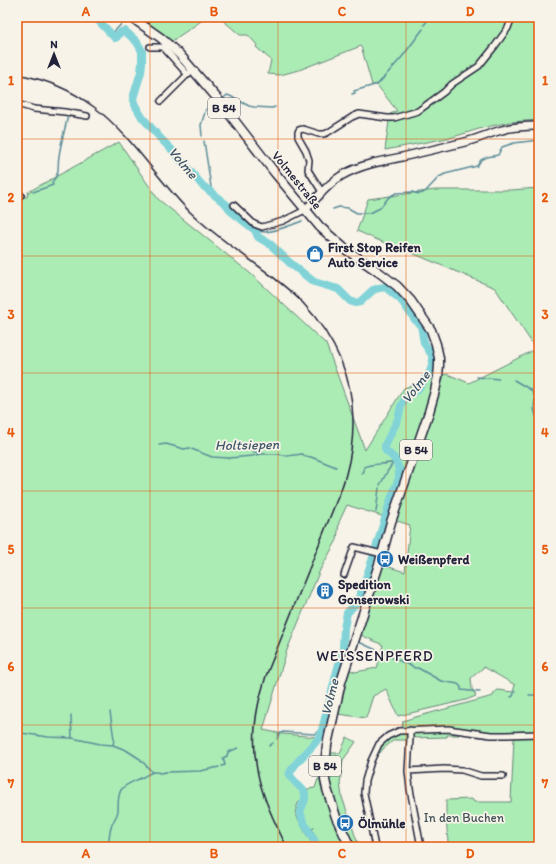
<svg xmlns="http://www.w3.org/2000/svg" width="556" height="864" viewBox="0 0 556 864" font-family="Itim,sans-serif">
  <rect width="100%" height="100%" fill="#f7f3e8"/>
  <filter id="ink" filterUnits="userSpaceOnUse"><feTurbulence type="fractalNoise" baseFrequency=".025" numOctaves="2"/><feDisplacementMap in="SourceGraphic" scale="8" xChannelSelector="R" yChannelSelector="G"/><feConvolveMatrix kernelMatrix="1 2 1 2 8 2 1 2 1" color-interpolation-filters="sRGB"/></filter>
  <g filter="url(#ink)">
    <path fill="#abecb5" stroke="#668778" d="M135,17H207L172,41Z
      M219,17H539V120L510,122L482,128L453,137L385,150L390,114L397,111L377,85H372L361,46L299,70L280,75L268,74L271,60L256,47L257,45L248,35H240Z
      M119,142L158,199L251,274L326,344L365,450L404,388L447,374L469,383L536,349L495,288L412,253L387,244L357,231L368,199L435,190H511L539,188V731L492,732L447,726L402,728L403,721L412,718L493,696L494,693L498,690L513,692L515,685L484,667L471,678L472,689L476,696L466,700L398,716L386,689L373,696L366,718L338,714L348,669L355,672L377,668L383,645L361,635L383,565L405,572L410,525L347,505L339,522L337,540L320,570L287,650L263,730L283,734L317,737C315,746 311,753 304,759C302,761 299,762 296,765C292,769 292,774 290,779L300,790L315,788L318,779L322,778C323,802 337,825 347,847H321L312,829L315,827L307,832L301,820L304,799L298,803L295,813L305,832L314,847H17V194L21,197H27L28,192Z
      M452,729L459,735H447V737L410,738V732Z
      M400,733L406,735L408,740H394L384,748L380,753H378C384,742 388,738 400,733Z
      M539,736V847H453L448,842L446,816V800L472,799L474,802H511L514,738Z
      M347,737L356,742L343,760L340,783L342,797L359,847H353C347,832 339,816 333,800C328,785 328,769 329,753H340Z"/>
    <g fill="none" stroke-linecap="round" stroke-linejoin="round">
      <path stroke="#5b8c99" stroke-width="1.5" d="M430,19L434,17
        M424,25L427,21
        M111,35L125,20
        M352,94L355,93L354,91L378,84L402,57L423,29
        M223,99L227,95L230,96L249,106L254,107L272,108L275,107
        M202,136L201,125L206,109
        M204,141L211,187L209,191
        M33,192L53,185L52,182C61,173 57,166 59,156C61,142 65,129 68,116
        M333,209L339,207L348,208L357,213H370L380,208L389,197L396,193L412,192L419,194L423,193L426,191L439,177L445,174L477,166L481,160L487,157L498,155L502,147L514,143L539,140
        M255,230C258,231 261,232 265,232C275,231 292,225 302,221
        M477,377L499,379
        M514,380L531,390L539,405
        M535,398L534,409L536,416
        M159,445L166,444L184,449L189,448L212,457L229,458L252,456L261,454H278L287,456L302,454L305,456L311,457L336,467
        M252,451L261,454
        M362,474L364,471V467C374,462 388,466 396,461
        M380,485L387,472L393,463
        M376,512L379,488
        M343,637H346
        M357,643H361L415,668H418L441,681L458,684L461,687V690L480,692
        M529,695H539
        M511,697L513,696L515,691
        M110,712L114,739L113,745L126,750L140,759L152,772
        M71,715L72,738
        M17,734L21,733L48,737L72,738L100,744L113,745
        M277,739L279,734L283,732L314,734L316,733L322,727
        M269,746L273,743
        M222,766L225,765L223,758L227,756L228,752C232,751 235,749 238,748
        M108,847C109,841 109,834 111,828C112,822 117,817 118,811C118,806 118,794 121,790C126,783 136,781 143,777C149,774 153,770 160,773L166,772L200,771L219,767"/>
      <path stroke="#81d3d8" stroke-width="8" d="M95,17L115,38L117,37C119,33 121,31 125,31L137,42L142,51V63L141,72L134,95L133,100L135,105L142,117L161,139L173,151L202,185L227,205L231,211L255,230L258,237L270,244L290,263L314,282L338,289L350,301L355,303L360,302L373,290L379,288L385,287L390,291L401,300L416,321L421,325L424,343L432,355L433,363L429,374L417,390L407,396L405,399L401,406L398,419L385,445V448L386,451L394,458L396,462L399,469V478L390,502L374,555L360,595L356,603L347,613L344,628L343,648L321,734C313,750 295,759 289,775L298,785L302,789L305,793V799L300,812L303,821L318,847"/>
      <defs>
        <path id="street" d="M150,47H163L188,75
          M161,101L189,73
          M17,104L34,109L65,112L87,116
          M17,192L21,195
          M322,192L308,170L309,160L306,151L298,137V132L299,130L303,129L319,134H324L327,133L352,117L359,114L387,118H394L418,111L444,92L452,84L479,66L495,46L508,28L512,17
          M234,205L254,224L262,227L283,221L305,210
          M344,575L354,547L382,554
          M410,730V738L408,771L410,789L421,847
          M408,771L444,769L462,770L481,776H503
          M375,847L364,793L365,781L371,761L379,744L388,736L399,731L448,729L491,735H505L539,734"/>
        <path id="secondary" d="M305,210C317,199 326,185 341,176C359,165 381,161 402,157C423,152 444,147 465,142C478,139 490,133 502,130C514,126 527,126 539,126"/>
        <path id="primary" d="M131,17L161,38L180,55L217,98L275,173L320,227L345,249L380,273L397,286L411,301L431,330L436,344L439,358V365L438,377L435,391L429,412L391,522L381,558L341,682L327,745L325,766V780L327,789L336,817L350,847"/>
      </defs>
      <use href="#street" stroke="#22223b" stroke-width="8"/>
      <use href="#secondary" stroke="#22223b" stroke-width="10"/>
      <use href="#primary" stroke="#22223b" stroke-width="11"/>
      <use href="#street" stroke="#f7f3e8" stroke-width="5"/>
      <use href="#secondary" stroke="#f7f3e8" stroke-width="7"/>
      <use href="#primary" stroke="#f7f3e8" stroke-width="8"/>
      <path stroke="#22223b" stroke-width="1.5" d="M17,74C47,80 70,89 94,107C131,135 157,179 190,212C225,246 269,269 303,303C319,320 332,340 341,361C356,396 356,438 346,474C344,482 341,490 338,497L266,676C263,686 260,696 258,706C247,761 262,799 287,847"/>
    </g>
  </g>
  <path fill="none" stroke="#e8590c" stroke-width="1" stroke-opacity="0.55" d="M150,17V847M278,17V847M406,17V847M17,139H539M17,256H539M17,373H539M17,491H539M17,608H539M17,725H539"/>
  <defs>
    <symbol id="shop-disc" viewBox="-11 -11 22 22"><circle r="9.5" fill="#1f6fb2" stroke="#f7f3e8"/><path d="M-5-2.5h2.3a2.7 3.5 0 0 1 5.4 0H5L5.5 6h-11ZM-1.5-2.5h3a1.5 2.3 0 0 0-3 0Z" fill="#fff"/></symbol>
    <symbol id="bus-disc" viewBox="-11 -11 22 22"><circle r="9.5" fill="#1f6fb2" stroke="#f7f3e8"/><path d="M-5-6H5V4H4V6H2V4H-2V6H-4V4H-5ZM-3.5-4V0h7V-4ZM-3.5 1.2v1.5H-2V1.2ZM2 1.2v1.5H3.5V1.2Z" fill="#fff"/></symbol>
    <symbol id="building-disc" viewBox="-11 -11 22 22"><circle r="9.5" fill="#1f6fb2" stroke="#f7f3e8"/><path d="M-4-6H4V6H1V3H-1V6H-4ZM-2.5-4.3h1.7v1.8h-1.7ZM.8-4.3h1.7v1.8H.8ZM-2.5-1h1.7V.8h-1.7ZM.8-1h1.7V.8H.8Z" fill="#fff"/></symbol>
  </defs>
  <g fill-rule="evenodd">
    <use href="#shop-disc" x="305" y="244" width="20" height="20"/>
    <use href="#bus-disc" x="375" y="549" width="20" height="20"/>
    <use href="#building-disc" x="315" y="581" width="20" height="20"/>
    <use href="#bus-disc" x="335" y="813" width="20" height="20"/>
  </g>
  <g text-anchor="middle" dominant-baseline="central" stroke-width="3.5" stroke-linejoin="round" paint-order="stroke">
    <g fill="#f7f3e8" stroke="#62616f" stroke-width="1">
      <rect x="208" y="98" width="32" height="20" rx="3"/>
      <rect x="400" y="440" width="32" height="20" rx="3"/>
      <rect x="309" y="756" width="32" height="20" rx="3"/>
    </g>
    <g font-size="12" font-weight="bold" fill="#22223b">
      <text x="224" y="108">B 54</text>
      <text x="416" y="450">B 54</text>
      <text x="325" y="766">B 54</text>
    </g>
    <g font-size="13" fill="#22223b" stroke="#f7f3e8">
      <text transform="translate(297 180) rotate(51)">Volmestraße</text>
    </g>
    <g font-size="13" font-weight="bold" fill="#22223b" stroke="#f7f3e8" text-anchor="start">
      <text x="328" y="247">First Stop Reifen<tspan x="328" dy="15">Auto Service</tspan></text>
      <text x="398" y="559">Weißenpferd</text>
      <text x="338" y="584">Spedition<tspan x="338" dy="15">Gonserowski</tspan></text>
      <text x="358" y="823">Ölmühle</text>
    </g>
    <g font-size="13" fill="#44545a" stroke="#f7f3e8">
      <text x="464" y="817">In den Buchen</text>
    </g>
    <g font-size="14" font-style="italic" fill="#3e576a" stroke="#f7f3e8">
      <text transform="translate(183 163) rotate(50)">Volme</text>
      <text transform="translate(416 387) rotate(-52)">Volme</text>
      <text transform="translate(247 445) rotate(-1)">Holtsiepen</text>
      <text transform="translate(330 697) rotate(-76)">Volme</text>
    </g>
    <g font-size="15" letter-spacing="1" fill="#22223b" stroke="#f7f3e8">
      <text x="375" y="656">WEISSENPFERD</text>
    </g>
  </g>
  <rect width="556" height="864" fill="none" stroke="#f7f3e8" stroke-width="44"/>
  <g transform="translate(54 54)" stroke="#f7f3e8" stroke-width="3" paint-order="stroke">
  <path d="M0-3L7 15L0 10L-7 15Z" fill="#22223b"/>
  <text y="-6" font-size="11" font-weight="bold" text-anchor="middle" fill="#22223b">N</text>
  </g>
  <rect x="22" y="22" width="512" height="820" fill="none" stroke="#e8590c" stroke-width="1.5"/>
  <g font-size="13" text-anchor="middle" font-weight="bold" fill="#e8590c">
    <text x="86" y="16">A</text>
    <text x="214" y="16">B</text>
    <text x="342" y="16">C</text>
    <text x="470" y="16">D</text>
    <text x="11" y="85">1</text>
    <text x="545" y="85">1</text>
    <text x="11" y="202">2</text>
    <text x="545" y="202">2</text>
    <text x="11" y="319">3</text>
    <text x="545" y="319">3</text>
    <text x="11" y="437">4</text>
    <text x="545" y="437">4</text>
    <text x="11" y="554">5</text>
    <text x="545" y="554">5</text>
    <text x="11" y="671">6</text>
    <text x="545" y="671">6</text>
    <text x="11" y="788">7</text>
    <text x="545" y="788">7</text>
    <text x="86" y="858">A</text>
    <text x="214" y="858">B</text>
    <text x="342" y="858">C</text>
    <text x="470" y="858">D</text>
  </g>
</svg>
